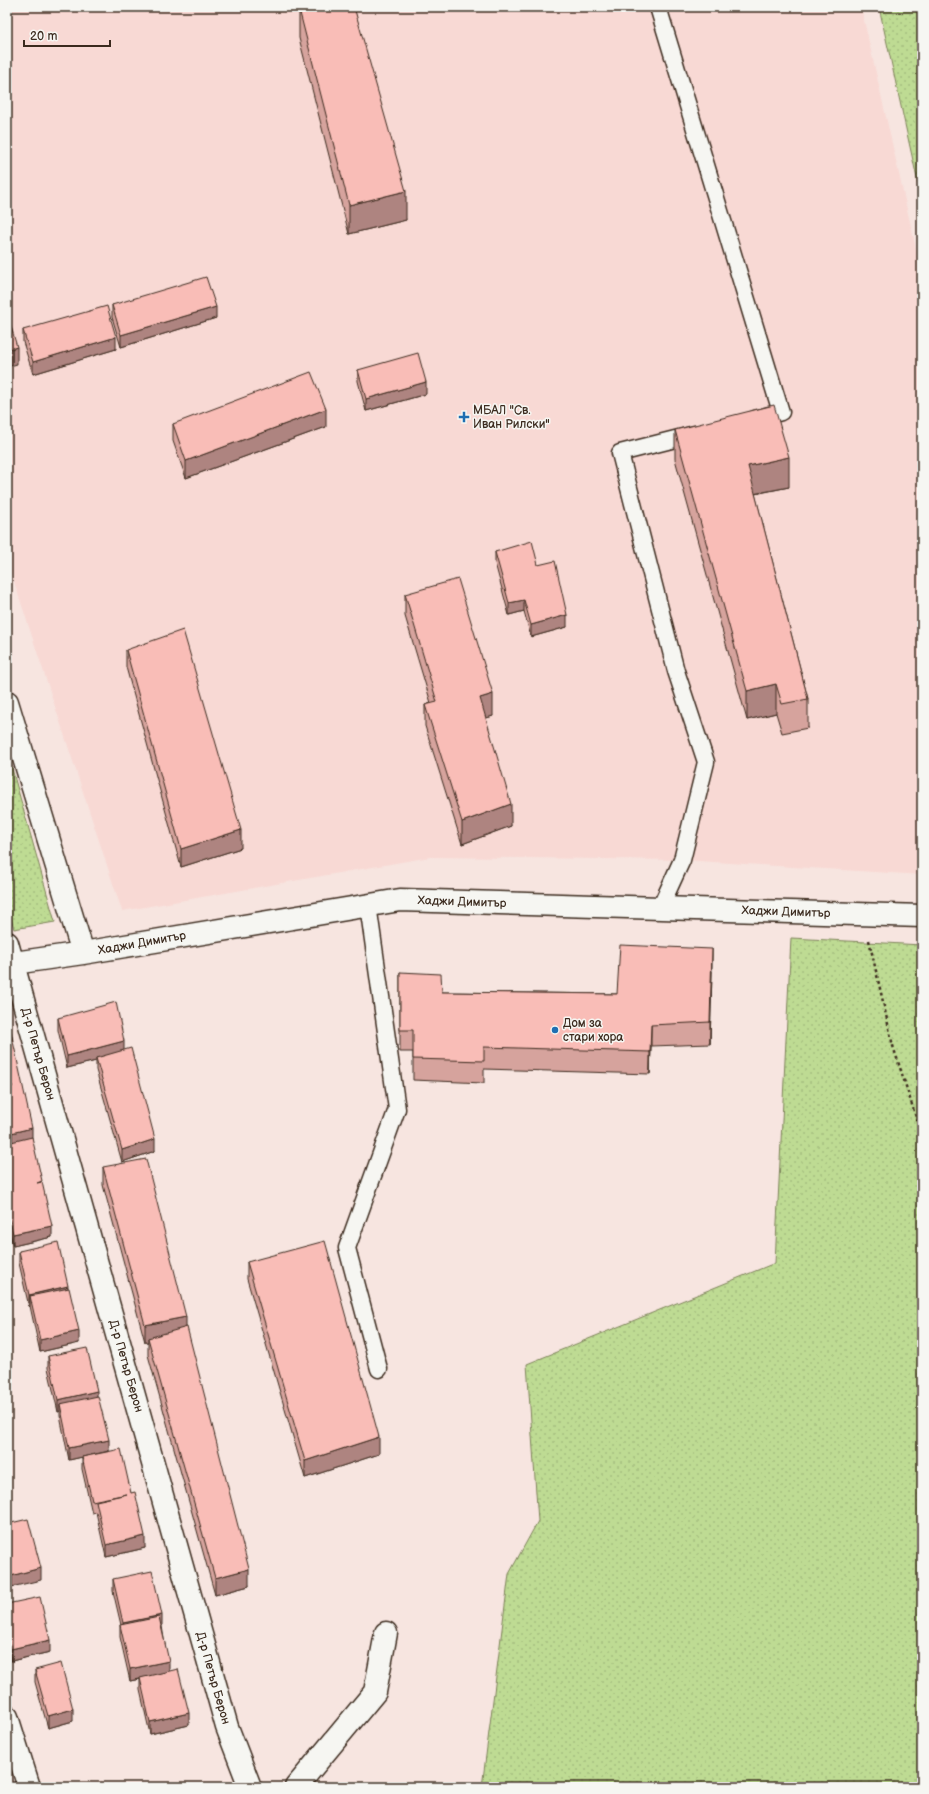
<svg xmlns="http://www.w3.org/2000/svg" width="929" height="1794" viewBox="0 0 929 1794" font-family="'Balsamiq Sans',sans-serif">
  <defs>
    <pattern id="grass-dots" width="8" height="8" patternUnits="userSpaceOnUse"><rect width="8" height="8" fill="#bedb93"/><path d="M2 2h.1M6 6h.1" fill="none" stroke="#a4bc7e" stroke-width="1.8" stroke-linecap="round"/></pattern>
  </defs>
  <rect width="100%" height="100%" fill="#f7e5e0"/>
  <filter id="ink" filterUnits="userSpaceOnUse"><feTurbulence type="fractalNoise" baseFrequency=".025" numOctaves="2"/><feDisplacementMap in="SourceGraphic" scale="8" xChannelSelector="R" yChannelSelector="G"/><feConvolveMatrix kernelMatrix="1 2 1 2 8 2 1 2 1" color-interpolation-filters="sRGB"/></filter>
  <g filter="url(#ink)">
    <path fill="#f8d9d4" d="M7,7H861L922,275V875L682,860L430,857L122,911L7,560Z"/>
    <path fill="url(#grass-dots)" stroke="#7c8258" d="M879,7H922V201Z
      M7,751L55,922L14,929L7,903Z
      M791,938L922,945V1787H482L509,1574L538,1521L527,1364L775,1263Z"/>
    <g fill="none" stroke-linecap="round" stroke-linejoin="round">
      <defs>
        <path id="service" d="M658,7L781,412L755,419
          M368,905L397,1109L347,1248L379,1369
          M660,908L682,860L706,762L676,671L620,453L695,434"/>
        <path id="minor" d="M7,702L83,953
          M7,943L227,1727L250,1787
          M7,964L83,953L400,900L922,916
          M7,1717L29,1787
          M296,1787L375,1692L386,1633"/>
      </defs>
      <use href="#service" stroke="#3b2a1e" stroke-width="19"/>
      <use href="#minor" stroke="#3b2a1e" stroke-width="25"/>
      <path stroke="#3b2a1e" stroke-width="2.5" stroke-dasharray="3 3" stroke-linecap="butt" d="M869,940L893,1046L922,1136"/>
      <use href="#service" stroke="#f6f6f2" stroke-width="16"/>
      <use href="#minor" stroke="#f6f6f2" stroke-width="22"/>
    </g>
    <path fill="#d6a39d" stroke="#3b2a1e" d="M304,7H354L406,220L349,234L299,38V9L304,8Z
      M112,305L216,318L121,347L112,317Z
      M23,330L116,349L33,374L23,342Z
      M358,370L426,394L366,411L358,381Z
      M173,424L326,427L186,478L173,441Z
      M675,430L789,487L755,494L808,699V728L782,733L776,713L747,720L675,459Z
      M495,552L538,565L567,627L531,637L524,611L509,615L495,563Z
      M405,594L493,716L486,718L511,826L462,844L425,726V705L431,703L405,616Z
      M126,650L241,848L181,867L126,667Z
      M712,971L710,1044L651,1046L650,1074L484,1069V1083L413,1080V1052H400V972L442,992L617,994Z
      M58,1018L124,1050L155,1151L122,1162L96,1070V1061L67,1068L58,1030Z
      M7,1033L32,1140L52,1237L13,1246L7,1219Z
      M103,1167L186,1327L249,1586L215,1595L148,1355V1342H145L103,1185Z
      M19,1251L68,1288L79,1343L40,1352L30,1306L29,1307L19,1263Z
      M247,1262L379,1454L305,1478L247,1279Z
      M48,1356L97,1396L109,1451L131,1493L145,1548L106,1557L96,1512L92,1513L82,1469V1457L69,1460L60,1416V1411L58,1412L48,1368Z
      M113,1579L162,1626L169,1671L189,1725L150,1734L140,1690V1679L130,1681L120,1637V1625H121L113,1591Z
      M7,1604L50,1652L11,1661L7,1643Z
      M35,1670L73,1721L48,1728L35,1682Z"/>
    <path fill="#ae8480" stroke="#3b2a1e" d="M406,191V220L349,234V205Z
      M216,307V318L121,347V335Z
      M116,337V349L33,374V362Z
      M17,347V364L7,367V350Z
      M426,382V394L366,411V399Z
      M326,409V427L186,478V461Z
      M789,457V487L748,495V466Z
      M524,600V611L509,615V603Z
      M567,615V627L531,637V625Z
      M776,684V713L747,720V691Z
      M493,694V716L480,720V698Z
      M511,804V826L462,844V822Z
      M241,830V848L181,867V849Z
      M712,949V971L710,1044V1022Z
      M651,1025V1046L650,1074V1052Z
      M124,1041V1053L96,1058V1061L67,1068V1056Z
      M32,1128V1140L7,1145V1134Z
      M155,1139V1151L122,1162V1150Z
      M52,1226V1237L13,1246V1234Z
      M68,1286V1298L30,1296V1306L29,1307V1295Z
      M186,1317V1334L148,1338V1342H145V1325Z
      M79,1331V1343L40,1352V1340Z
      M97,1391V1403L60,1404V1411L58,1412V1400Z
      M379,1437V1454L305,1478V1461Z
      M109,1440V1451L69,1460V1448Z
      M10,1494V1506H7V1495Z
      M145,1536V1548L106,1557V1545Z
      M41,1568V1580L7,1588V1577Z
      M249,1569V1586L215,1595V1578Z
      M162,1615V1626L123,1635V1623Z
      M50,1640V1652L11,1661V1649Z
      M169,1661V1673L130,1681V1669Z
      M73,1709V1721L48,1728V1716Z
      M189,1713V1725L150,1734V1722Z"/>
    <path fill="#f9bdb7" stroke="#3b2a1e" d="M308,7H354L406,191L349,205L299,9Z
      M206,277L216,307L121,335L112,305Z
      M107,306L116,337L33,362L23,330Z
      M7,313L17,347L7,350Z
      M418,353L426,382L366,399L358,370Z
      M311,372L326,409L186,461L173,424Z
      M774,405L789,457L748,466L808,699L782,704L776,684L747,691L675,430Z
      M532,541L538,565L555,561L567,615L531,625L524,600L509,603L495,552Z
      M458,579L493,694L480,698L511,804L462,822L425,705L437,702L405,594Z
      M183,630L241,830L181,849L126,650Z
      M620,945L712,949L710,1022L651,1025L650,1052L484,1047V1061L413,1059V1030H400V972L441,974L442,992L617,994Z
      M116,1002L124,1041L67,1056L58,1018Z
      M11,1032L32,1128L7,1134V1088L13,1086L7,1087V1033Z
      M131,1048L155,1139L122,1150L96,1058Z
      M32,1137L42,1181L37,1183L42,1182L52,1226L13,1234L7,1207V1143Z
      M146,1159L186,1317L145,1325L103,1167Z
      M325,1241L379,1437L305,1461L247,1262Z
      M58,1242L68,1286L29,1295L19,1251Z
      M69,1288L79,1331L40,1340L30,1296Z
      M187,1327L249,1569L215,1578L148,1338Z
      M87,1348L97,1391L58,1400L48,1356Z
      M98,1396L109,1440L69,1448L60,1404Z
      M121,1449L131,1493L135,1492L145,1536L106,1545L96,1501L127,1494L92,1501L82,1457Z
      M7,1483L10,1494L7,1495Z
      M28,1519L41,1568L7,1577V1524Z
      M152,1571L162,1615L123,1623L113,1579Z
      M40,1597L50,1640L11,1649L7,1632V1604Z
      M159,1617L169,1661L130,1669L120,1625Z
      M61,1663L73,1709L48,1716L35,1670Z
      M178,1669L189,1713L150,1722L140,1678Z"/>
  </g>
  <g fill="#1f6fb2" stroke="#f6f6f2" stroke-width="1.5">
    <path d="M462 411h4v4h4v4h-4v4h-4v-4h-4v-4h4z"/>
    <circle cx="555" cy="1030" r="4"/>
  </g>
  <g text-anchor="middle" dominant-baseline="central" stroke-width="3" stroke-linejoin="round" paint-order="stroke">
    <g font-size="12" fill="#3b2a1e" stroke="#f6f6f2" text-anchor="start">
      <text x="473" y="410">МБАЛ "Св.<tspan x="473" dy="14">Иван Рилски"</tspan></text>
      <text x="563" y="1023">Дом за<tspan x="563" dy="14">стари хора</tspan></text>
    </g>
    <g font-size="12" fill="#3b2a1e" stroke="#f6f6f2">
      <text transform="translate(462 902) rotate(2)">Хаджи Димитър</text>
      <text transform="translate(786 912) rotate(2)">Хаджи Димитър</text>
      <text transform="translate(142 943) rotate(-10)">Хаджи Димитър</text>
      <text transform="translate(38 1054) rotate(74)">Д-р Петър Берон</text>
      <text transform="translate(126 1366) rotate(74)">Д-р Петър Берон</text>
      <text transform="translate(213 1678) rotate(74)">Д-р Петър Берон</text>
    </g>
  </g>
  <rect width="929" height="1794" fill="none" stroke="#f6f6f2" stroke-width="24"/>
  <rect x="12" y="12" width="905" height="1770" fill="none" stroke="#3b2a1e" stroke-width="1.5" filter="url(#ink)"/>
  <path d="M24 40v6h86v-6" fill="none" stroke="#3b2a1e" stroke-width="2"/>
  <text x="30" y="40" font-size="12" fill="#3b2a1e" stroke="#f6f6f2" stroke-width="3" paint-order="stroke">20 m</text>
</svg>
